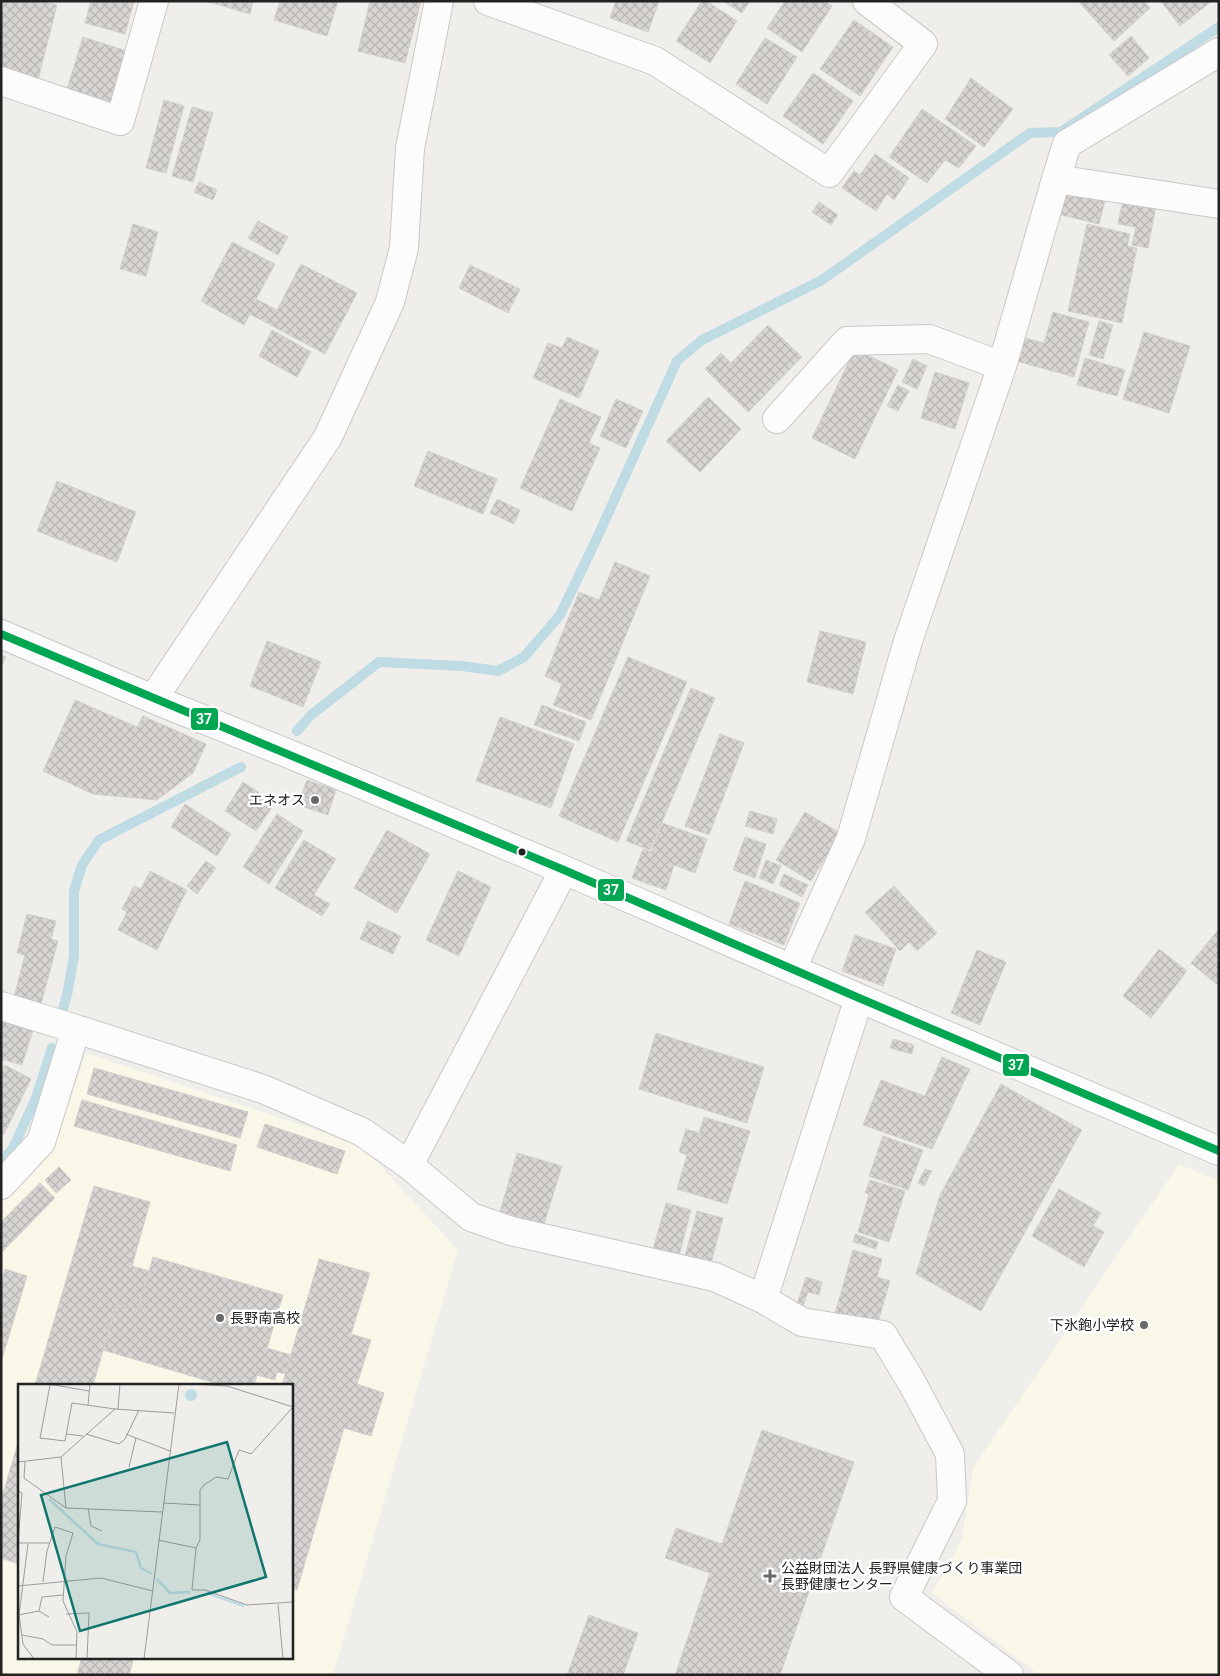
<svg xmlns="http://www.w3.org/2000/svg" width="1220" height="1676" viewBox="0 0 1220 1676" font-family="Roboto,'Noto Sans JP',sans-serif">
  <defs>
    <pattern id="building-cross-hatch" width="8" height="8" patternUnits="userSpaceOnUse" patternTransform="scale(1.25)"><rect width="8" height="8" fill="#d7d4d2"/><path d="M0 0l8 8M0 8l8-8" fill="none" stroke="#b8b6b4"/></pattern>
  </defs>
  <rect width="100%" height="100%" fill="#f0eeeb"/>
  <path fill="#f8f7e8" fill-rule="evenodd" d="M86,1053L361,1145L458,1250L333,1675H1V1203L33,1170L59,1134ZM19,1385H291V1657H19Z
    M1179,1164L1219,1181V1675H1039L932,1593L962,1539L973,1468Z"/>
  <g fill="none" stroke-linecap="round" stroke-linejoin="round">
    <path stroke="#bfdbe3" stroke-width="10" d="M297,731L311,715L379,662L462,666L498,671L524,657L560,615L597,538L677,361L702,340L822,280L1030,133L1061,132L1219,27
      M68,990L74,956V891L82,865L99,840L241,767
      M62,1013L68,991
      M1,1162L12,1150L36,1098L52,1048"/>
  </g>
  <path fill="url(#building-cross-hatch)" stroke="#d3d0cc" d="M4,1H42L57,5L38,80L1,71V12Z
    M91,1H134L125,34L85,23Z
    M206,1H253L250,14Z
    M280,1H338L327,36L274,20Z
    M370,1H421L405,63L358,51Z
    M616,1H659L648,32L610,18Z
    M702,1H706L737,21L710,63L676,41Z
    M723,1H750L742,13Z
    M785,1H824L832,6L802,52L767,28Z
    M1078,1H1144L1150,8L1114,41Z
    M1161,1H1212L1180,26Z
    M854,20L893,47L860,96L820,69Z
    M1131,36L1149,58L1128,76L1109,55Z
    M83,37L127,51L112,102L67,89Z
    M765,38L797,57L767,104L736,84Z
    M813,73L853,101L823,144L783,116Z
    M971,78L1013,109L984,147L945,119Z
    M164,100L184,106L166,173L146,168Z
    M192,107L213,113L193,182L172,176Z
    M922,109L976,146L959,168L945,160L927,183L889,157Z
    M875,154L909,178L894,200L887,194L876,211L842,188L854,171L860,175Z
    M199,182L217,190L213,200L194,192Z
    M1064,188L1106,197L1099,224L1057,214Z
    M1123,200L1156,206L1148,248L1132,245L1136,227L1118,224Z
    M819,202L838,215L831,225L812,212Z
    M258,221L288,237L278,255L248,238Z
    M133,224L158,232L146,276L120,269Z
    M1087,224L1130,234L1127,246L1137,248L1122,323L1068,311Z
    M232,242L275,264L256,299L277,310L301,264L357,293L325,354L250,314L244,325L201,301Z
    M470,265L520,289L508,313L459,288Z
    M1053,312L1089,322L1074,377L1016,361L1022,337L1044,343Z
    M1099,321L1113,325L1103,359L1089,355Z
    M768,325L802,357L748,412L705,369L721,353L731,363Z
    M272,330L311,352L297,377L259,356Z
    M1144,332L1190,346L1169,413L1123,399Z
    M567,337L599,351L579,398L533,378L548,343L562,348Z
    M855,349L898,370L855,459L812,438Z
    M1085,358L1125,370L1117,396L1077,385Z
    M913,359L927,366L917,389L902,382Z
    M935,372L969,383L955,429L921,418Z
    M898,385L909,391L898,411L887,406Z
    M708,397L741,429L700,472L666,441Z
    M560,399L601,417L589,443L600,448L572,511L520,488Z
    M616,399L643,411L626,448L600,436Z
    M428,451L497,479L483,514L414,486Z
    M57,481L136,512L117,562L37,531Z
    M497,499L520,510L514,524L490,513Z
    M615,562L650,576L591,720L553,705L562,684L545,676L579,592L599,600Z
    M820,631L866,642L853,694L807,682Z
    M267,641L321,662L303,707L250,686Z
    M1,655L6,657L1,667Z
    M628,657L687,682L618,842L559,816Z
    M691,688L715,698L650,850L626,841Z
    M75,700L137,727L143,716L206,744L193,773L157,800L93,794L43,771Z
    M542,705L586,722L579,741L534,725Z
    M500,717L574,744L551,808L476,781Z
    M720,734L744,743L709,835L685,826Z
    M307,780L336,790L328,815L298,805Z
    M243,782L275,803L256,831L225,811Z
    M185,804L231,834L217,856L171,827Z
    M750,811L777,819L773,834L745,826Z
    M805,812L840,833L811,881L776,860Z
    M277,814L303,831L269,884L243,867Z
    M662,823L707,839L695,873L674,865L666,890L632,878L643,849L651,852Z
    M387,830L430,854L397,913L354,888Z
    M745,837L766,844L755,878L733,870Z
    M304,840L336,859L314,895L330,904L322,916L275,888Z
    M766,860L781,866L773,884L759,878Z
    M206,861L216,868L197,894L187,886Z
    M150,871L187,890L157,950L118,930L127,912L122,909L134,886L141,889Z
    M458,871L491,887L459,956L426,940Z
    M784,874L808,885L802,897L779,885Z
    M745,881L800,903L784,945L729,924Z
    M894,886L937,933L917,951L909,942L900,951L865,912Z
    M27,914L56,921L51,939L58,941L41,1004L14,997L25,955L17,953Z
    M368,921L401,936L393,954L360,939Z
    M1219,929V986L1191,963Z
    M855,935L896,949L883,986L842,971Z
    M1159,949L1187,971L1151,1018L1123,996Z
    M977,950L1006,962L980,1025L951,1013Z
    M1,1017L34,1027L22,1065L1,1059Z
    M656,1033L764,1067L747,1123L639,1089Z
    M893,1039L914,1045L912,1054L890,1048Z
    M942,1057L970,1069L932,1149L863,1125L881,1080L925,1096Z
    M5,1065L31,1079L4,1134L1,1133V1072Z
    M94,1068L248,1112L240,1138L87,1094Z
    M1001,1084L1082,1130L981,1311L916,1274L940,1195Z
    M82,1100L237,1145L230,1171L74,1126Z
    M704,1117L750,1131L727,1204L677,1189L687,1155L679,1152L686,1129L699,1133Z
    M265,1124L345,1151L337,1174L257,1147Z
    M883,1136L923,1150L908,1190L869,1176Z
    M517,1153L562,1166L544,1224L500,1212Z
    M59,1167L71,1180L56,1193L45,1180Z
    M925,1169L932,1171L924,1186L918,1183Z
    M870,1180L905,1191L889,1242L858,1232L869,1194L865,1193Z
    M40,1183L55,1198L1,1253V1222Z
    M94,1186L150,1202L132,1266L149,1271L138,1309L117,1303L93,1385H35Z
    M1059,1189L1101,1213L1093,1226L1104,1232L1084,1267L1032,1236Z
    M666,1203L691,1210L678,1260L652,1253Z
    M697,1211L723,1218L710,1267L684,1260Z
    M855,1234L878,1242L876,1249L853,1242Z
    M853,1250L882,1259L877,1277L890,1281L876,1329L834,1317Z
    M153,1257L283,1295L267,1348L291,1355L285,1374L277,1372L275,1380L257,1375L254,1385H222L103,1350L117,1303L138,1309Z
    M319,1259L370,1273L351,1334L371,1340L357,1384L384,1393L371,1436L344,1428L297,1590L291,1588V1385H282Z
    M5,1269L27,1276L1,1362V1283Z
    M806,1277L822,1282L819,1295L808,1292L802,1309L796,1307Z
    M762,1430L854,1462L780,1675H675L710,1573L665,1558L676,1528L722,1544Z
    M19,1440V1564L1,1558V1500Z
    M589,1615L638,1633L623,1675H567Z
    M82,1657H134L129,1675H77Z"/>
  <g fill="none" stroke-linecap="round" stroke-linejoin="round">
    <defs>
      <path id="minor" d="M488,1L655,61L829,173L923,44L867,1
        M1,81L120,121L154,1
        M1056,179L1067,144L1219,52
        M777,419L847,341L929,339L1002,366
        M1,634L153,699L299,758L564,870L859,998L1219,1151
        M153,699L328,437L390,302L404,248L410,148L439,1
        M792,969L851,838L908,641L1002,366L1056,179L1219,204
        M859,998L763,1299L802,1322L883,1335L912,1383L950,1454L952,1501L904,1597L1009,1675
        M1,1006L76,1029
        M409,1165L471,1217L511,1231L715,1277L763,1299
        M1,1185L41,1142L76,1029L263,1089L362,1132L409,1165L564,870"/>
    </defs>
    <use href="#minor" stroke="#c9c8c7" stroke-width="30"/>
    <use href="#minor" stroke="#fdfcfc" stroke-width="28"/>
    <defs>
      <path id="bus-1" d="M1,634L564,870L859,998L1219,1151"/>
    </defs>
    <use href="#bus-1" stroke="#fff" stroke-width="11"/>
    <use href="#bus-1" stroke="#00a651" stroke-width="8"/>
  </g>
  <g fill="#6a6968" stroke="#fff" stroke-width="2">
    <circle cx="315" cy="800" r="5"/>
    <circle cx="220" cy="1318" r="5"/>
    <circle cx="1144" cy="1325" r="5"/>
    <path d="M767.5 1568.5h5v5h5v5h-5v5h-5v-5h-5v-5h5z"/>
  </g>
  <circle fill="#222" stroke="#fff" stroke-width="2" cx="522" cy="852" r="4.5"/>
  <g text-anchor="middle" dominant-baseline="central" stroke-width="5" stroke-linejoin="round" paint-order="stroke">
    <g font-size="14" fill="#222" stroke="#fff" text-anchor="end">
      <text x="305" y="800">エネオス</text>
      <text x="230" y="1318" text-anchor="start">長野南高校</text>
      <text x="1134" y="1325">下氷鉋小学校</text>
      <text x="781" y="1568" text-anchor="start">公益財団法人 長野県健康づくり事業団<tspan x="781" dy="16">長野健康センター</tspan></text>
    </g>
  </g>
  <g transform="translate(18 1384)">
    <rect width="275" height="275" fill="#f0eeeb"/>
    <path d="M167 11a6 6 0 1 1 12 0a6 6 0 1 1-12 0Z" fill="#bfdbe3"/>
    <path fill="none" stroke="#bfdbe3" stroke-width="2.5" d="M31,115L80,160L118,168L123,184L134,190M139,195L152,209L172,208M192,210L226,222"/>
    <path fill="none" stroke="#9e9c9b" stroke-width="1" d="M30,0L71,7M173,0L209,2L275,23M32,1L22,54L47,57L54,19L97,25M70,21L72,0M100,25L102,0M48,50L65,52M68,50L101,60L107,55L121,26M108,50L118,54L111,83M118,54L152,67M43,73L48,124L144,128M0,78L43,73L97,25L156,29M7,78L6,94L48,124M0,107L4,109L0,159H31M145,119L182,121V106L186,101L198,93L210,95L221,66L233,70L275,23M70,124L73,142L84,147M140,156L178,164L174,206H187L229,221L275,218M10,160L1,231L5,260L16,275M178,164L182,156V121M25,198L29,167L37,143L55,149L48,172L45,217L59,248L58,275M0,202L83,194L135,207M260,220L265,275M21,227L24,213L45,211M48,230L71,229L69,275M0,231L21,227L31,233M4,251L25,255L34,261H59M126,275L161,0"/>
    <path fill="#0f766e" fill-opacity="0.15" stroke="#0f766e" stroke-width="2.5" d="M209,58L248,193L62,247L23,111Z"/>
    <rect width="275" height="275" fill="none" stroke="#222" stroke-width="2.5"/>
  </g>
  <g stroke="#fff" stroke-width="2">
    <rect x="190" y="707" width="29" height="24" rx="5" fill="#00a651"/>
    <rect x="597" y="878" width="28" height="24" rx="5" fill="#00a651"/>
    <rect x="1002" y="1053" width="28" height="24" rx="5" fill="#00a651"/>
  </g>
  <g font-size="14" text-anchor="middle" font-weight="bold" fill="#fff">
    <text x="204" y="724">37</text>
    <text x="611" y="895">37</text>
    <text x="1016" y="1070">37</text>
  </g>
  <rect width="1220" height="1676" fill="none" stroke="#222222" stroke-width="5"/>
</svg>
